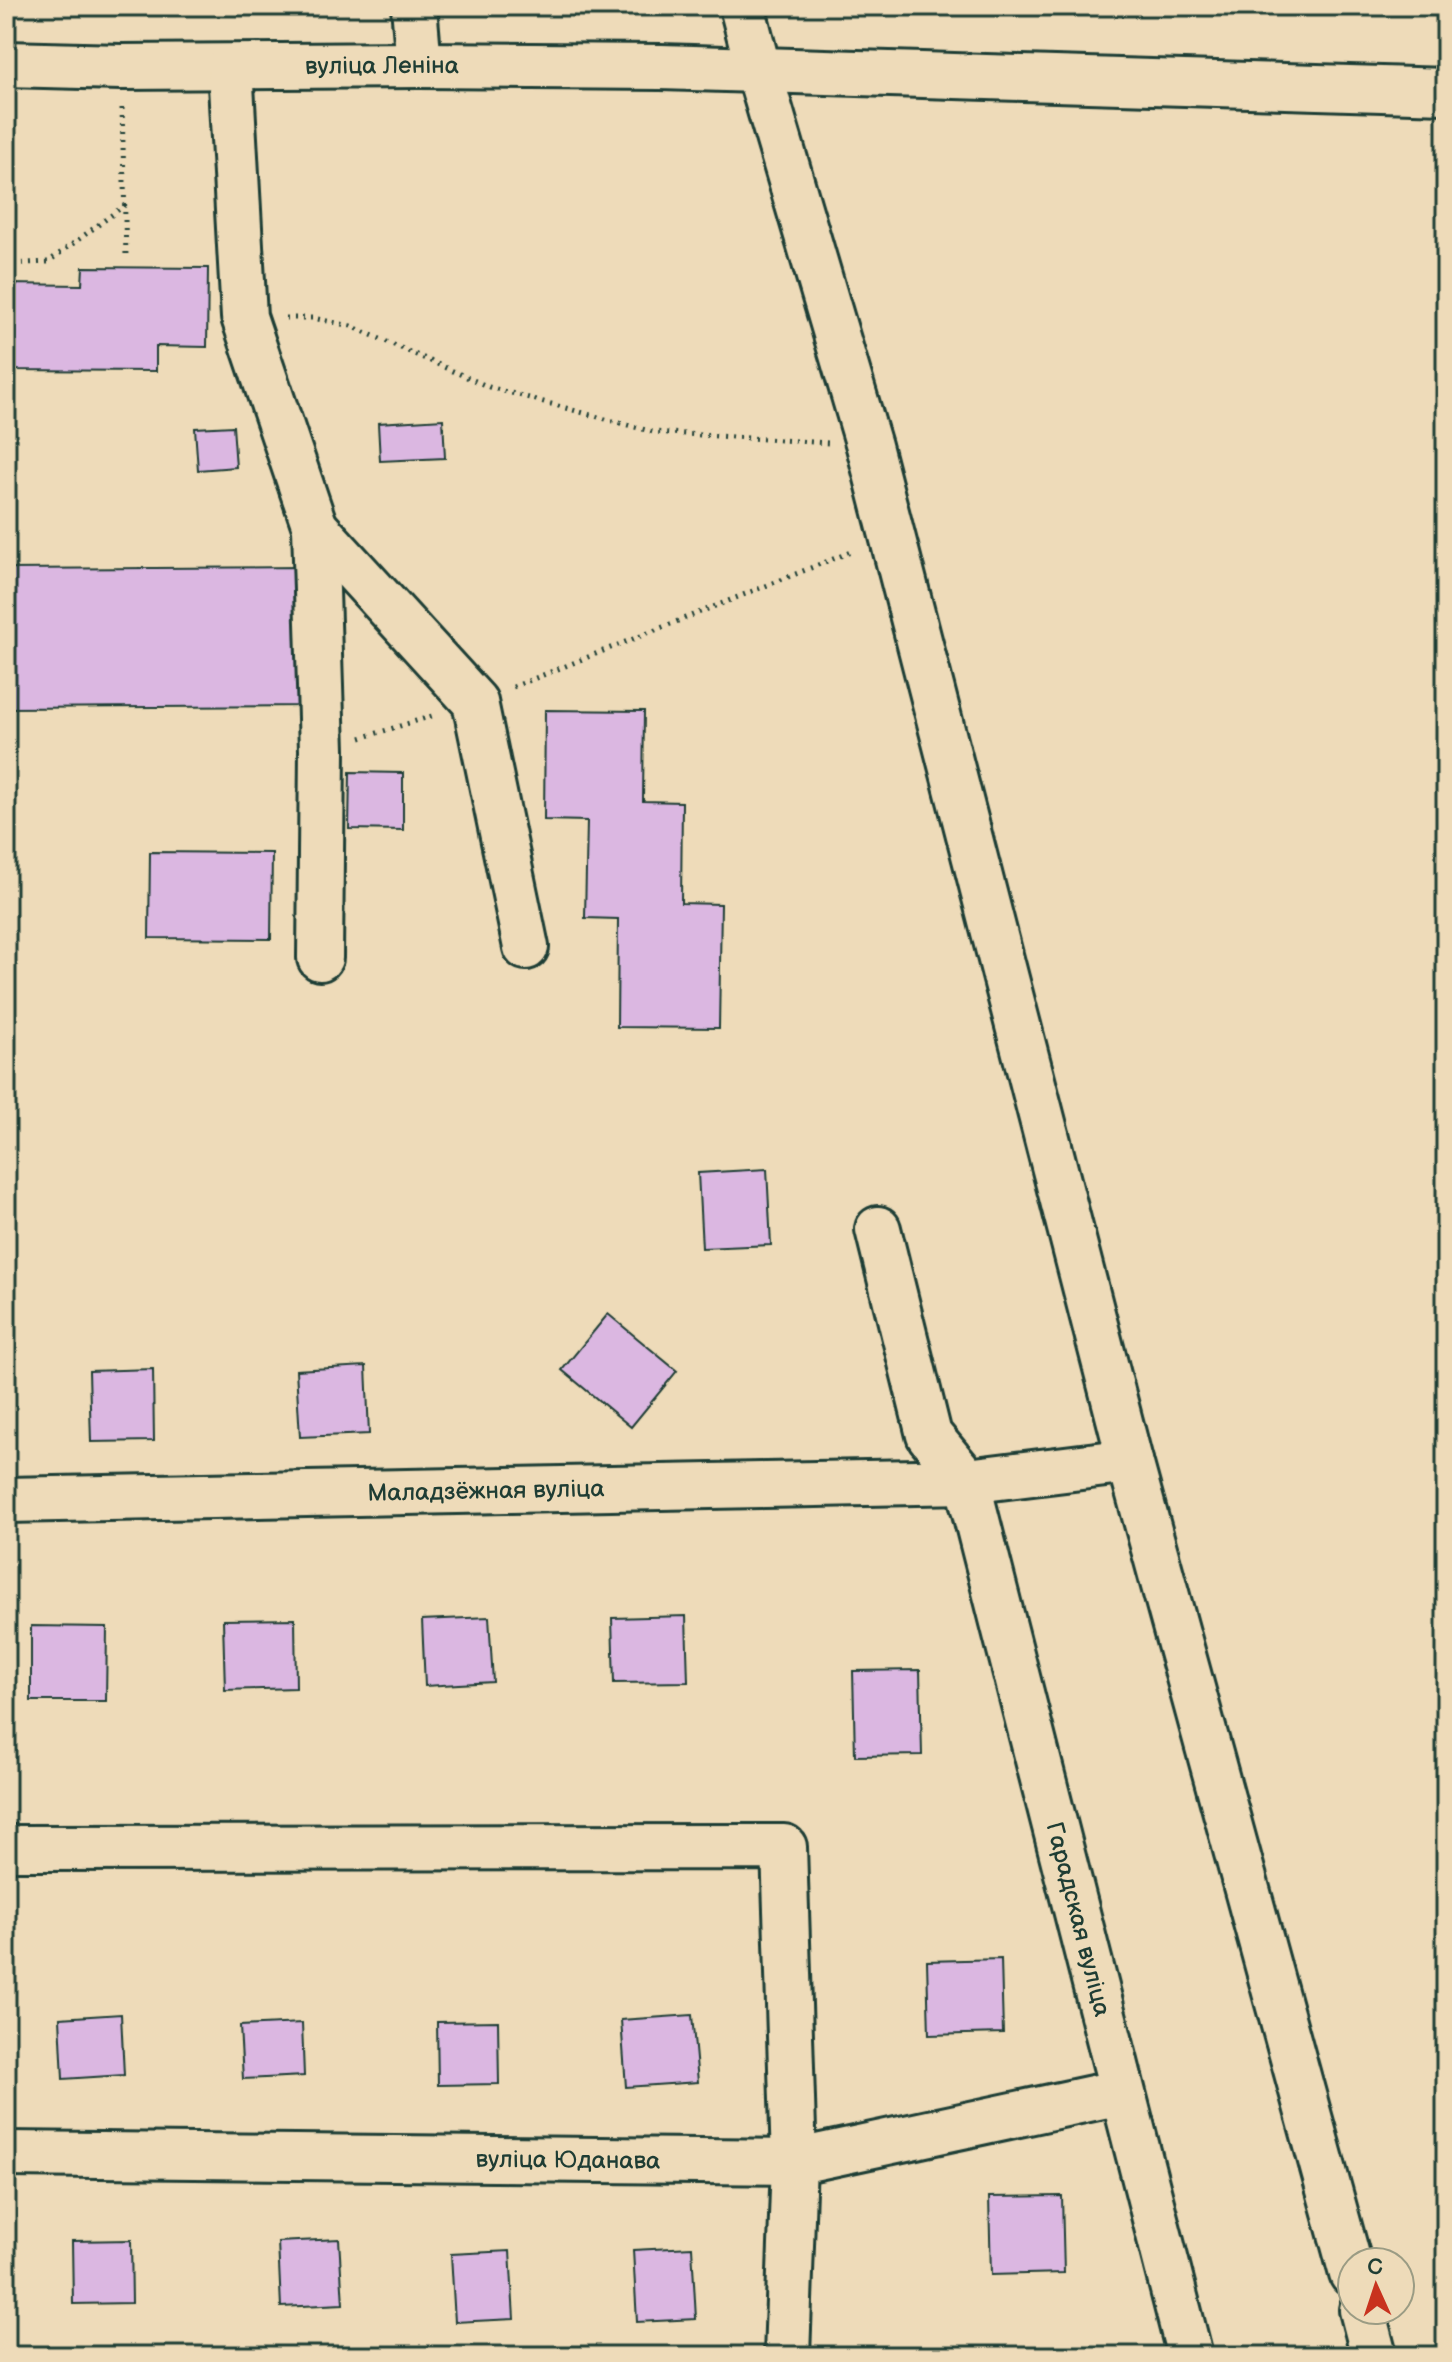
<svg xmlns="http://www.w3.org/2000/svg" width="1452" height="2362" viewBox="0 0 1452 2362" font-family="'Balsamiq Sans',sans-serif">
  <rect width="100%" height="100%" fill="#eedbb9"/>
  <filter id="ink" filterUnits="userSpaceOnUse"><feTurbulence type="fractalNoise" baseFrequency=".0125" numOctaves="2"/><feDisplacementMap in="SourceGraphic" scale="16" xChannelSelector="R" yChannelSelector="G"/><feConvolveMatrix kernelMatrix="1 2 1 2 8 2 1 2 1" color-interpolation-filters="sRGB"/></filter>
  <g filter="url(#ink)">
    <path fill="#dbb7e1" stroke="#1f3d34" stroke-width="2" d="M83,267L208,268L207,347L156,346V371L6,370V284L82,285Z
      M443,419L445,458L380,461L378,423Z
      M233,426L236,467L198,470L195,428Z
      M303,567L304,706L6,708V569Z
      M545,710L644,711L643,801L682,802L681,903L721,904L719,1028L617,1027L618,919L585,918L587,821L544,820Z
      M350,772L403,773V830L349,829Z
      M150,852L272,853L271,939L149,938Z
      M767,1169L771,1245L702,1248L698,1173Z
      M608,1314L677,1371L631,1427L562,1370Z
      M366,1366L369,1434L300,1437L296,1370Z
      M153,1369L154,1441L91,1442L89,1371Z
      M686,1616L688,1682L614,1683L612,1618Z
      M489,1617L493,1682L425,1686L422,1620Z
      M295,1619L296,1688L225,1690L223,1620Z
      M31,1626L107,1627L106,1701H31Z
      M920,1670L922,1755L855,1756L853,1671Z
      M1001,1959L1003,2033L929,2035L927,1961Z
      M121,2014L124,2075L63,2079L60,2018Z
      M692,2015L698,2082L626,2087L621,2020Z
      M498,2021L499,2084L438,2085L437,2022Z
      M302,2023L304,2076L243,2079L240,2026Z
      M1062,2196L1064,2273L991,2275L989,2197Z
      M339,2239L343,2304L281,2307L278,2242Z
      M131,2240L132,2303L73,2304L72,2241Z
      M692,2247L696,2319L637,2322L633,2250Z
      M510,2251L514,2319L455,2322L451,2254Z"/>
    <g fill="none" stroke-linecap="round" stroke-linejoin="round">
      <defs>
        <g id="minor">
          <path d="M414,6L419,65"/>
          <path d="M742,6L759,72L869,446L1130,1461L1352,2274"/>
          <path id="s1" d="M6,64L121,67L419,65L661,67L1446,91"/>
          <path d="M230,67L244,317L315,527L322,750L320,958"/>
          <path d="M315,527L475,702L526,947"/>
          <path id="s2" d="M878,1229L929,1435L967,1481L1190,2356"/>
          <path id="s3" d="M6,1500L967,1481L1130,1461"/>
          <path d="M6,1848L784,1847L794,2162L787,2356"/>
          <path id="s4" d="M6,2154L794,2162L1121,2092"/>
          <path d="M1362,2310L1374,2356"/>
        </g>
      </defs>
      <use href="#minor" stroke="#1f3d34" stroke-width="50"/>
      <path stroke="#1f3d34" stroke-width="5" stroke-dasharray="2 6" stroke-linecap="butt" d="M122,108L126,256
        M6,264L48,262L125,205
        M286,318H313L351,326L489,387L653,432L828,443
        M513,687L853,551
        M361,738L432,716"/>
      <use href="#minor" stroke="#eedbb9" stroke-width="44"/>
    </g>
  </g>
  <g text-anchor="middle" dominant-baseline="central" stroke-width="6" stroke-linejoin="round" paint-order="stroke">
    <g font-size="24" fill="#1f3d34" stroke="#eedbb9">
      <text stroke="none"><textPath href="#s1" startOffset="376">вуліца Леніна</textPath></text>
      <text stroke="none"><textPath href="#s3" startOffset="480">Маладзёжная вуліца</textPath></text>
      <text stroke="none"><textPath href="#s2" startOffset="724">Гарадская вуліца</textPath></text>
      <text stroke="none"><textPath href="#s4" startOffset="562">вуліца Юданава</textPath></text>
    </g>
  </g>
  <rect width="1452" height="2362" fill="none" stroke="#eedbb9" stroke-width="32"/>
  <rect x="16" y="16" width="1420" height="2330" fill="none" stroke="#1f3d34" stroke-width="3" filter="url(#ink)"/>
  <g transform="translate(1376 2286) rotate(357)"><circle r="38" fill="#eedbb9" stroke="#9b9c84" stroke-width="2"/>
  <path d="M0-6L14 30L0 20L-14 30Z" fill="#c8321e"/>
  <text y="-12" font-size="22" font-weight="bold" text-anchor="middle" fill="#1f3d34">С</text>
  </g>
</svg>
